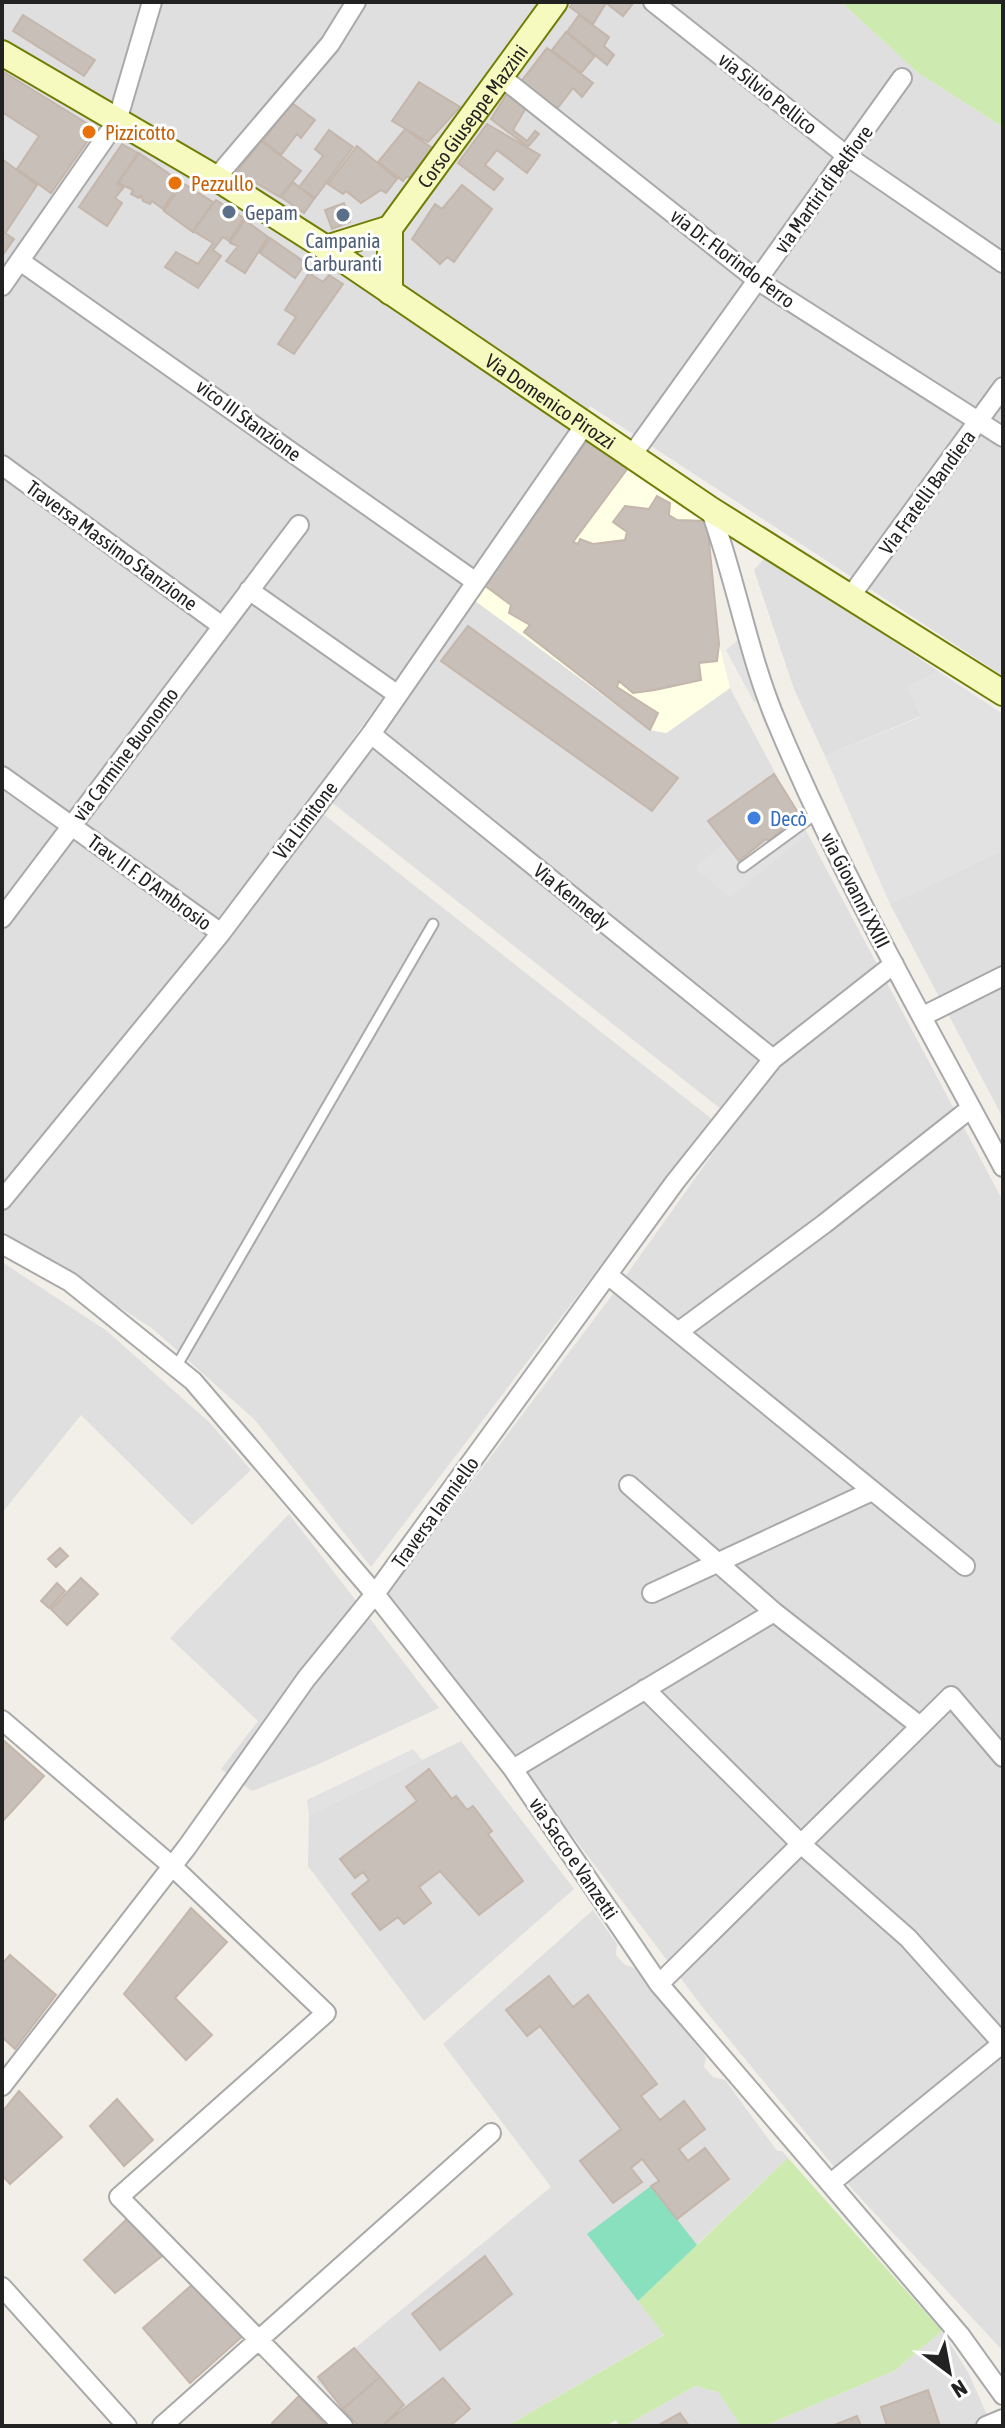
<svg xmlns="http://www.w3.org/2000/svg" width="1005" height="2428" viewBox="0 0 1005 2428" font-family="'Asap Condensed',sans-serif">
  <rect width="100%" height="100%" fill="#f2efe9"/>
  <path fill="#e0dfdf" d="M2,2H841L918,73L1003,127V676L590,406L308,802L712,1119L371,1567L255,1420L153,1329L2,1231Z
    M767,555L938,671L908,687L921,716L825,756L794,689L754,570Z
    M474,600L650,730L667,733L730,688L1003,1201V2351L853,2190L704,2009L388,1593L607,1302L736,1121L330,801Z
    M1003,850V1118L890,904Z
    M2,1262L107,1331L210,1423L251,1470L192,1525L81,1415L2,1513Z
    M289,1514L439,1708L319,1764L252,1791L221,1769L258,1721L170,1638Z
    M461,1741L574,1889L424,2021L308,1866L309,1815Z
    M593,1910L617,1944L616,1955L625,1965L635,1968L706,2057L704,2067L713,2077L725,2080L777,2151H782L788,2158L638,2300L665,2334L507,2426H358L316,2380L551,2187L443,2044Z
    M942,2331L968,2372L992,2426H764L894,2371Z
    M695,2386L718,2392L741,2426H625Z"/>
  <path fill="#ffffe5" d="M588,439L694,516L707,521L719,644L730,688L666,733L650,730L474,600Z"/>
  <path fill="#cdebb0" d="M841,2H1003V127L918,73Z
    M788,2158L942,2331L894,2371L764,2426H741L718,2392L695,2386L625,2426H619L616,2420L606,2426H507L664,2335L638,2301Z"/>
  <path fill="#88e0be" d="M651,2186L697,2245L638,2301L587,2234Z"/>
  <path fill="#e2e2e2" d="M743,636L761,703L754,702L726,650Z
    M938,671L1003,714V850L890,904L825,756L921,717L907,687Z
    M799,827L806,835L730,898L694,867L724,844L746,870Z
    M413,1749L422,1760L309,1815L307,1800Z"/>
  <path fill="#c7bfb8" stroke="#c4b6ab" stroke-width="2" d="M574,2H634L623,16L606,3L593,24L570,7Z
    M23,15L95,60L84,76L13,31Z
    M579,15L609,37L604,46L614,55L607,65L567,32Z
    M566,32L595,56L581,73L552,50Z
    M547,48L593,83L582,97L573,88L557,109L520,83Z
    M2,71L96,129L51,193L17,169L39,136L2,112Z
    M419,82L460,107L428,142L392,121Z
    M508,92L527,106L513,130L527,141L535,131L539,134L528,147L491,119Z
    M292,103L315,120L301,138L297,134L281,155L263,141Z
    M487,124L540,155L527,173L497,150L485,165L503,179L494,190L458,163Z
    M405,129L432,148L413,177H406L403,181L378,162Z
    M329,130L353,147L315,198L299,187L323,156L315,149Z
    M261,141L301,171L280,197L237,172Z
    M122,144L138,153L117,184L124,187L115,198L122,203L107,226L79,207Z
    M357,146L397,179L386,193L381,190L361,203L346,191L343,194L328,184Z
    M139,153L181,182L163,209L152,201L150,204L143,201L141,196L139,198L131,194L133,190L118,183Z
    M2,159L37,185L6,232L2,230Z
    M293,182L314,199L304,213L281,197Z
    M183,183L213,202L193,232L164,211Z
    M462,185L492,209L454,262L447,257L440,264L412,239L435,204L442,209Z
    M216,200L244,218L229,241L223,237L213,250L221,256L198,288L165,267L176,252L198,264L213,243L193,231Z
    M344,203L350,222L332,229L325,210Z
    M245,220L268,237L245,273L226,261L238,246L230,243Z
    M2,231L14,239L2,256Z
    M270,238L306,263L295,278L260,253Z
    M309,273L323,282L329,275L343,284L294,354L278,344L296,317L285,310Z
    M588,439L628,468L573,542L578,544L580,539L593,544L625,540L627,532L613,522L625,506L649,509L657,496L670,503L669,515L677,520L707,521L719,644L717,661L699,663L701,680L655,690L633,693L619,681L617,687L658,713L650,730L524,632L530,625L509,613L511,605L484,585Z
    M468,626L678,778L652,811L441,661Z
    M774,774L799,814L769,841L766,839L739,861L708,821Z
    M60,1548L68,1556L56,1567L48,1559Z
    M81,1578L98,1594L67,1625L51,1609Z
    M57,1583L65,1591L49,1608L41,1601Z
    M2,1739L44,1776L2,1822Z
    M429,1769L452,1799L456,1796L467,1810L473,1806L492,1831L488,1834L523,1881L479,1915L440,1871L419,1887L431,1903L404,1924L398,1917L380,1930L352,1894L369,1880L363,1872L355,1878L340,1859L417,1801L406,1787Z
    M191,1908L227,1942L175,1998L212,2035L186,2060L124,1994Z
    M10,1955L56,1995L15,2049L2,2037V1964Z
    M549,1976L573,2007L588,1995L657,2084L641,2096L660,2120L684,2101L705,2129L679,2149L688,2161L705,2148L729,2179L677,2219L651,2186L659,2181L642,2159L631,2168L642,2182L613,2203L580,2161L621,2129L540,2026L527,2036L506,2010Z
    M19,2091L62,2137L10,2184L2,2175V2112Z
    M117,2099L153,2140L124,2166L90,2126Z
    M128,2218L162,2256L115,2293L84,2260Z
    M485,2256L512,2294L440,2350L412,2314Z
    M194,2283L245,2334L190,2383L143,2328Z
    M354,2348L380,2377L343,2409L318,2377Z
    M380,2377L404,2405L382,2426H358L343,2409Z
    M443,2378L470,2409L450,2426H382Z
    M928,2390L940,2426H887L881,2407Z
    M299,2396L326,2426H275L272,2423Z
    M680,2413L689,2426H657Z
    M857,2416L861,2426H832Z"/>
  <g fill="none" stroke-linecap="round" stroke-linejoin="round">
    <defs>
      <path id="lane" d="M743,867L817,813
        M176,1367L433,924"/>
      <path id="street" d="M653,2L847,156L1003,263
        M500,76L757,280L1003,437
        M216,178L330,44L356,2
        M20,261L476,582
        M2,286L117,121L152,2
        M632,455L902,78
        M2,465L222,626
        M710,509C736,579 748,655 777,723C841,876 925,1021 1003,1167
        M249,590L398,695
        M850,597L1003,387
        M371,734L773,1059
        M2,776L221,933
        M2,918L299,525
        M923,1016L1003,976
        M2,1200L221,933L371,734L586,423
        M2,1244L70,1282L193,1381L375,1594L513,1769L659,1984L960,2335L1003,2395
        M608,1275L965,1566
        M678,1332L824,1224L971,1108
        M629,1485L774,1612L920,1726
        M652,1593L872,1491
        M645,1689L801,1844L908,1938L1002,2043
        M2,1720L172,1866L326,2013L119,2197L343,2426
        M513,1769L774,1612
        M659,1984L951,1696L1003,1757
        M2,2086L187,1847L306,1679L375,1594L675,1182L773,1059L894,964
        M831,2183L1003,2043
        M2,2287L127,2426
        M162,2426L491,2133
        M986,2426L1003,2419"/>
      <g id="secondary">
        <path id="s1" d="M2,53L216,178L326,248L710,509L1003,693"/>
        <path d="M390,228V292"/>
        <path id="s2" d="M326,248L390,228L555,2"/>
      </g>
    </defs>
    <use href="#lane" stroke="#a9a9a9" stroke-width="13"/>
    <use href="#street" stroke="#a9a9a9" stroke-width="22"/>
    <use href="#secondary" stroke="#707d05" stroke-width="28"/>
    <use href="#lane" stroke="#fff" stroke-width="9"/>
    <use href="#street" stroke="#fff" stroke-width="18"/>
    <use href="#secondary" stroke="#f7fabf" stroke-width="24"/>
  </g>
  <g fill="#e8710a" stroke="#fff" stroke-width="3">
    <circle cx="89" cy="132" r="8"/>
    <circle cx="175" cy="183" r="8"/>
  </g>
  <g fill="#5c6f8a" stroke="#fff" stroke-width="3">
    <circle cx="229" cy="212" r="8"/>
    <circle cx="343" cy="215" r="8"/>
  </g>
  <circle fill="#3f7fe0" stroke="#fff" stroke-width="3" cx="754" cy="818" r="8"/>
  <g text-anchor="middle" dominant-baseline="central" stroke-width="6" stroke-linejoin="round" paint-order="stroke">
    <g font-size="20" fill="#222" stroke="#fff">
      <text transform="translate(768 93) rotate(38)">via Silvio Pellico</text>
      <text stroke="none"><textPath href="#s2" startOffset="206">Corso Giuseppe Mazzini</textPath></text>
      <text transform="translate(823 189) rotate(-54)">via Martiri di Belfiore</text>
      <text transform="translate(733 258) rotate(37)">via Dr. Florindo Ferro</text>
      <text stroke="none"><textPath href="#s1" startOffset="650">Via Domenico Pirozzi</textPath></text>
      <text transform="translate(249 420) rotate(36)">vico III Stanzione</text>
      <text transform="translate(927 492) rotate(-54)">Via Fratelli Bandiera</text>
      <text transform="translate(112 545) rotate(36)">Traversa Massimo Stanzione</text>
      <text transform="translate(125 754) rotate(-53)">via Carmine Buonomo</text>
      <text transform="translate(305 820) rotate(-53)">Via Limitone</text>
      <text transform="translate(150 882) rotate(36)">Trav. II F. D'Ambrosio</text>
      <text transform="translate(856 890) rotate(63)">via Giovanni XXIII</text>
      <text transform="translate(572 896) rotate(39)">Via Kennedy</text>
      <text transform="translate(435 1512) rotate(-54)">Traversa Ianniello</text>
      <text transform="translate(574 1858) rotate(56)">via Sacco e Vanzetti</text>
    </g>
    <g font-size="20" fill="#c56008" stroke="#fff" text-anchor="start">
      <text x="105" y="132">Pizzicotto</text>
      <text x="191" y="183">Pezzullo</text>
    </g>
    <g font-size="20" fill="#4e5e75" stroke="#fff" text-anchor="start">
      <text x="245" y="212">Gepam</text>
      <text x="343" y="240" text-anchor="middle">Campania<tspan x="343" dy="23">Carburanti</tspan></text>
    </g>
    <g font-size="20" fill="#366cbe" stroke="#fff" text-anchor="start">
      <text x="770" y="818">Decò</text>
    </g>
  </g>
  <rect width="1005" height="2428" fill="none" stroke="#222222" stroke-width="8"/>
  <g transform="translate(949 2372) rotate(148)" stroke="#ffffff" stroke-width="6" paint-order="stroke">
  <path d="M0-6L14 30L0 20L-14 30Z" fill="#222222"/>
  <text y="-12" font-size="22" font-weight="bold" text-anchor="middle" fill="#222222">N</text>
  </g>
</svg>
